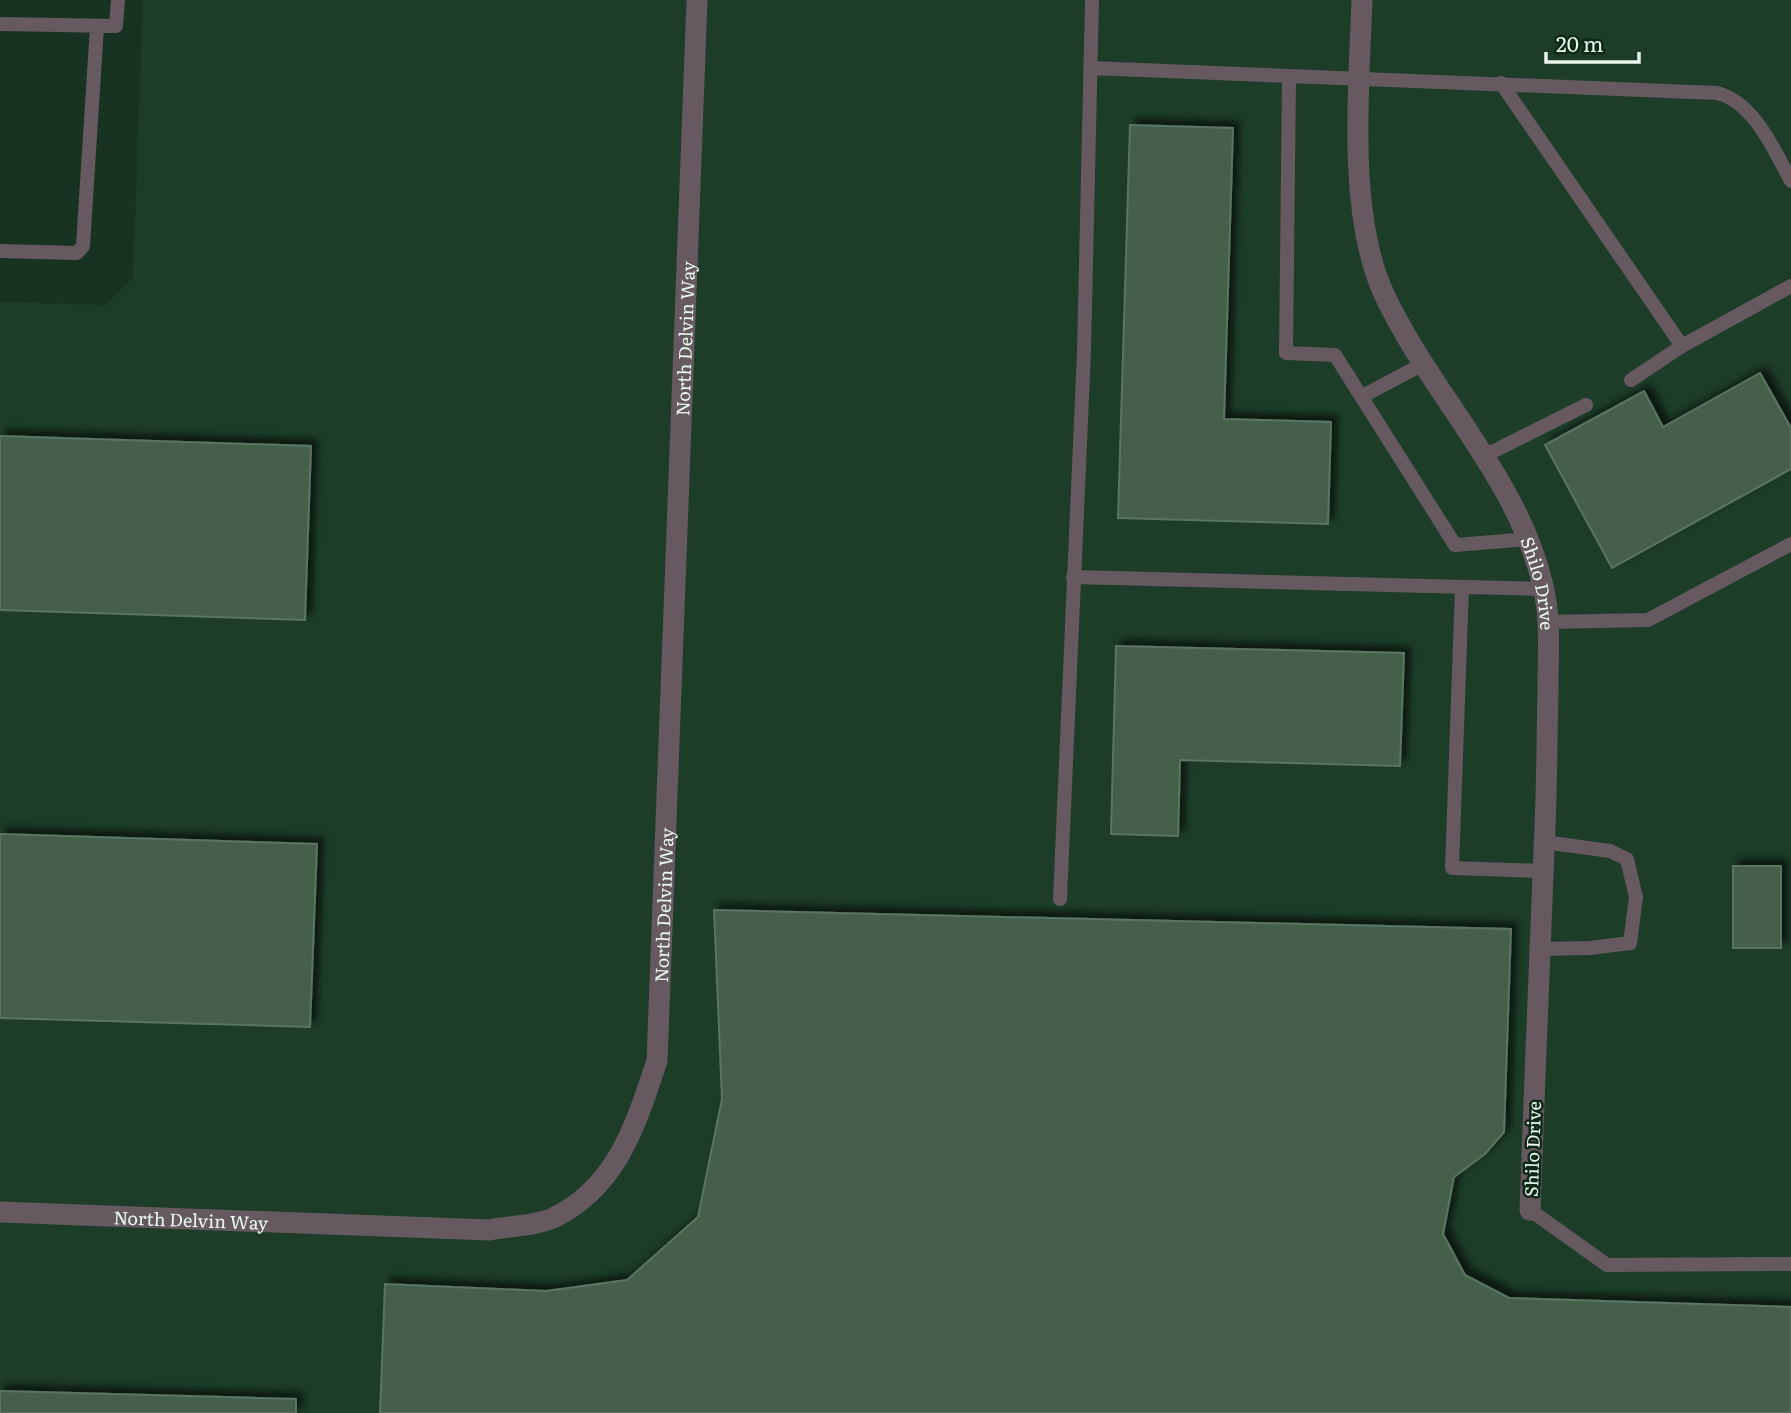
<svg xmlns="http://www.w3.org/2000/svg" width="1791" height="1413" viewBox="0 0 1791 1413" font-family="Literata,serif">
  <defs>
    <filter id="shadow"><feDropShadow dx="6" dy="-6" stdDeviation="3.5" flood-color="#0009"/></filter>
  </defs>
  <rect width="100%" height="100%" fill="#193322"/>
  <path fill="#1d3d28" d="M143,0H1791V1413H0V302L106,305L133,278Z"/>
  <path fill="#445f4c" stroke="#5a7562" stroke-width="2" filter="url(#shadow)" d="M1130,125L1233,128L1224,419L1331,422L1328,524L1118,518Z
    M1760,373L1791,428V469L1612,568L1545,445L1644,391L1663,427Z
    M0,436L311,446L305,620L0,610Z
    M1116,646L1404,653L1400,766L1180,760L1178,836L1111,834Z
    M0,834L317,844L310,1027L0,1018Z
    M1733,866H1781V948H1733Z
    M714,910L1511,929L1504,1132L1485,1154L1454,1177L1443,1234L1465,1275L1509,1298L1791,1307V1413H380L385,1284L546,1291L627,1280L698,1217L722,1099Z
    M0,1391L296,1399V1413H0Z"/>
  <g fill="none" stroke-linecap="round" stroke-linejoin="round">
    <path stroke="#665960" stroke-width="14" d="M0,24L116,26L118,0
      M1090,68L1717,93C1754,102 1774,150 1791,181
      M1289,77L1286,353L1335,355L1455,545L1529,539
      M1501,83L1682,346L1791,286
      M0,251L77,253L83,246L97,26
      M1631,380L1682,346
      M1361,397L1423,364
      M1482,457L1586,405
      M1073,577L1544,589
      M1462,587L1452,868L1543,871
      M1548,622L1648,620L1791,544
      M1060,899L1084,352L1092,0
      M1540,949L1590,948L1630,943L1636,897L1627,859L1610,851L1544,842
      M1530,1210L1607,1265L1791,1264"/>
    <g stroke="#665960" stroke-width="21">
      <path id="s1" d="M1362,0C1359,87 1347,214 1384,294C1430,393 1519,479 1543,586C1551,619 1548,653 1548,687C1547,733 1547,779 1545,826C1539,954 1535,1082 1530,1210"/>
      <path id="s2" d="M0,1212L489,1230C509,1226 535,1226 553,1218C618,1187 636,1123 657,1061L697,0"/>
    </g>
  </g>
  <g text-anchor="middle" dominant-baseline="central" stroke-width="5" stroke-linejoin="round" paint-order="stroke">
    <g font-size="18" fill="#e9f8ed" stroke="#0f2918">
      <text stroke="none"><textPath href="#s2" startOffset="1472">North Delvin Way</textPath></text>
      <text stroke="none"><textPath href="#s1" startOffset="628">Shilo Drive</textPath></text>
      <text stroke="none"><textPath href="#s2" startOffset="905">North Delvin Way</textPath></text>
      <text transform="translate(1532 1149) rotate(-88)">Shilo Drive</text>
      <text stroke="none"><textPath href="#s2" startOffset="191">North Delvin Way</textPath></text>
    </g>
  </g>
  <path d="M1546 52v10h93v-10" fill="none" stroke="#e9f8ed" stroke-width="3.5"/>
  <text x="1556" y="52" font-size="21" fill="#e9f8ed" stroke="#0f2918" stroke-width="5" paint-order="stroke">20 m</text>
</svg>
